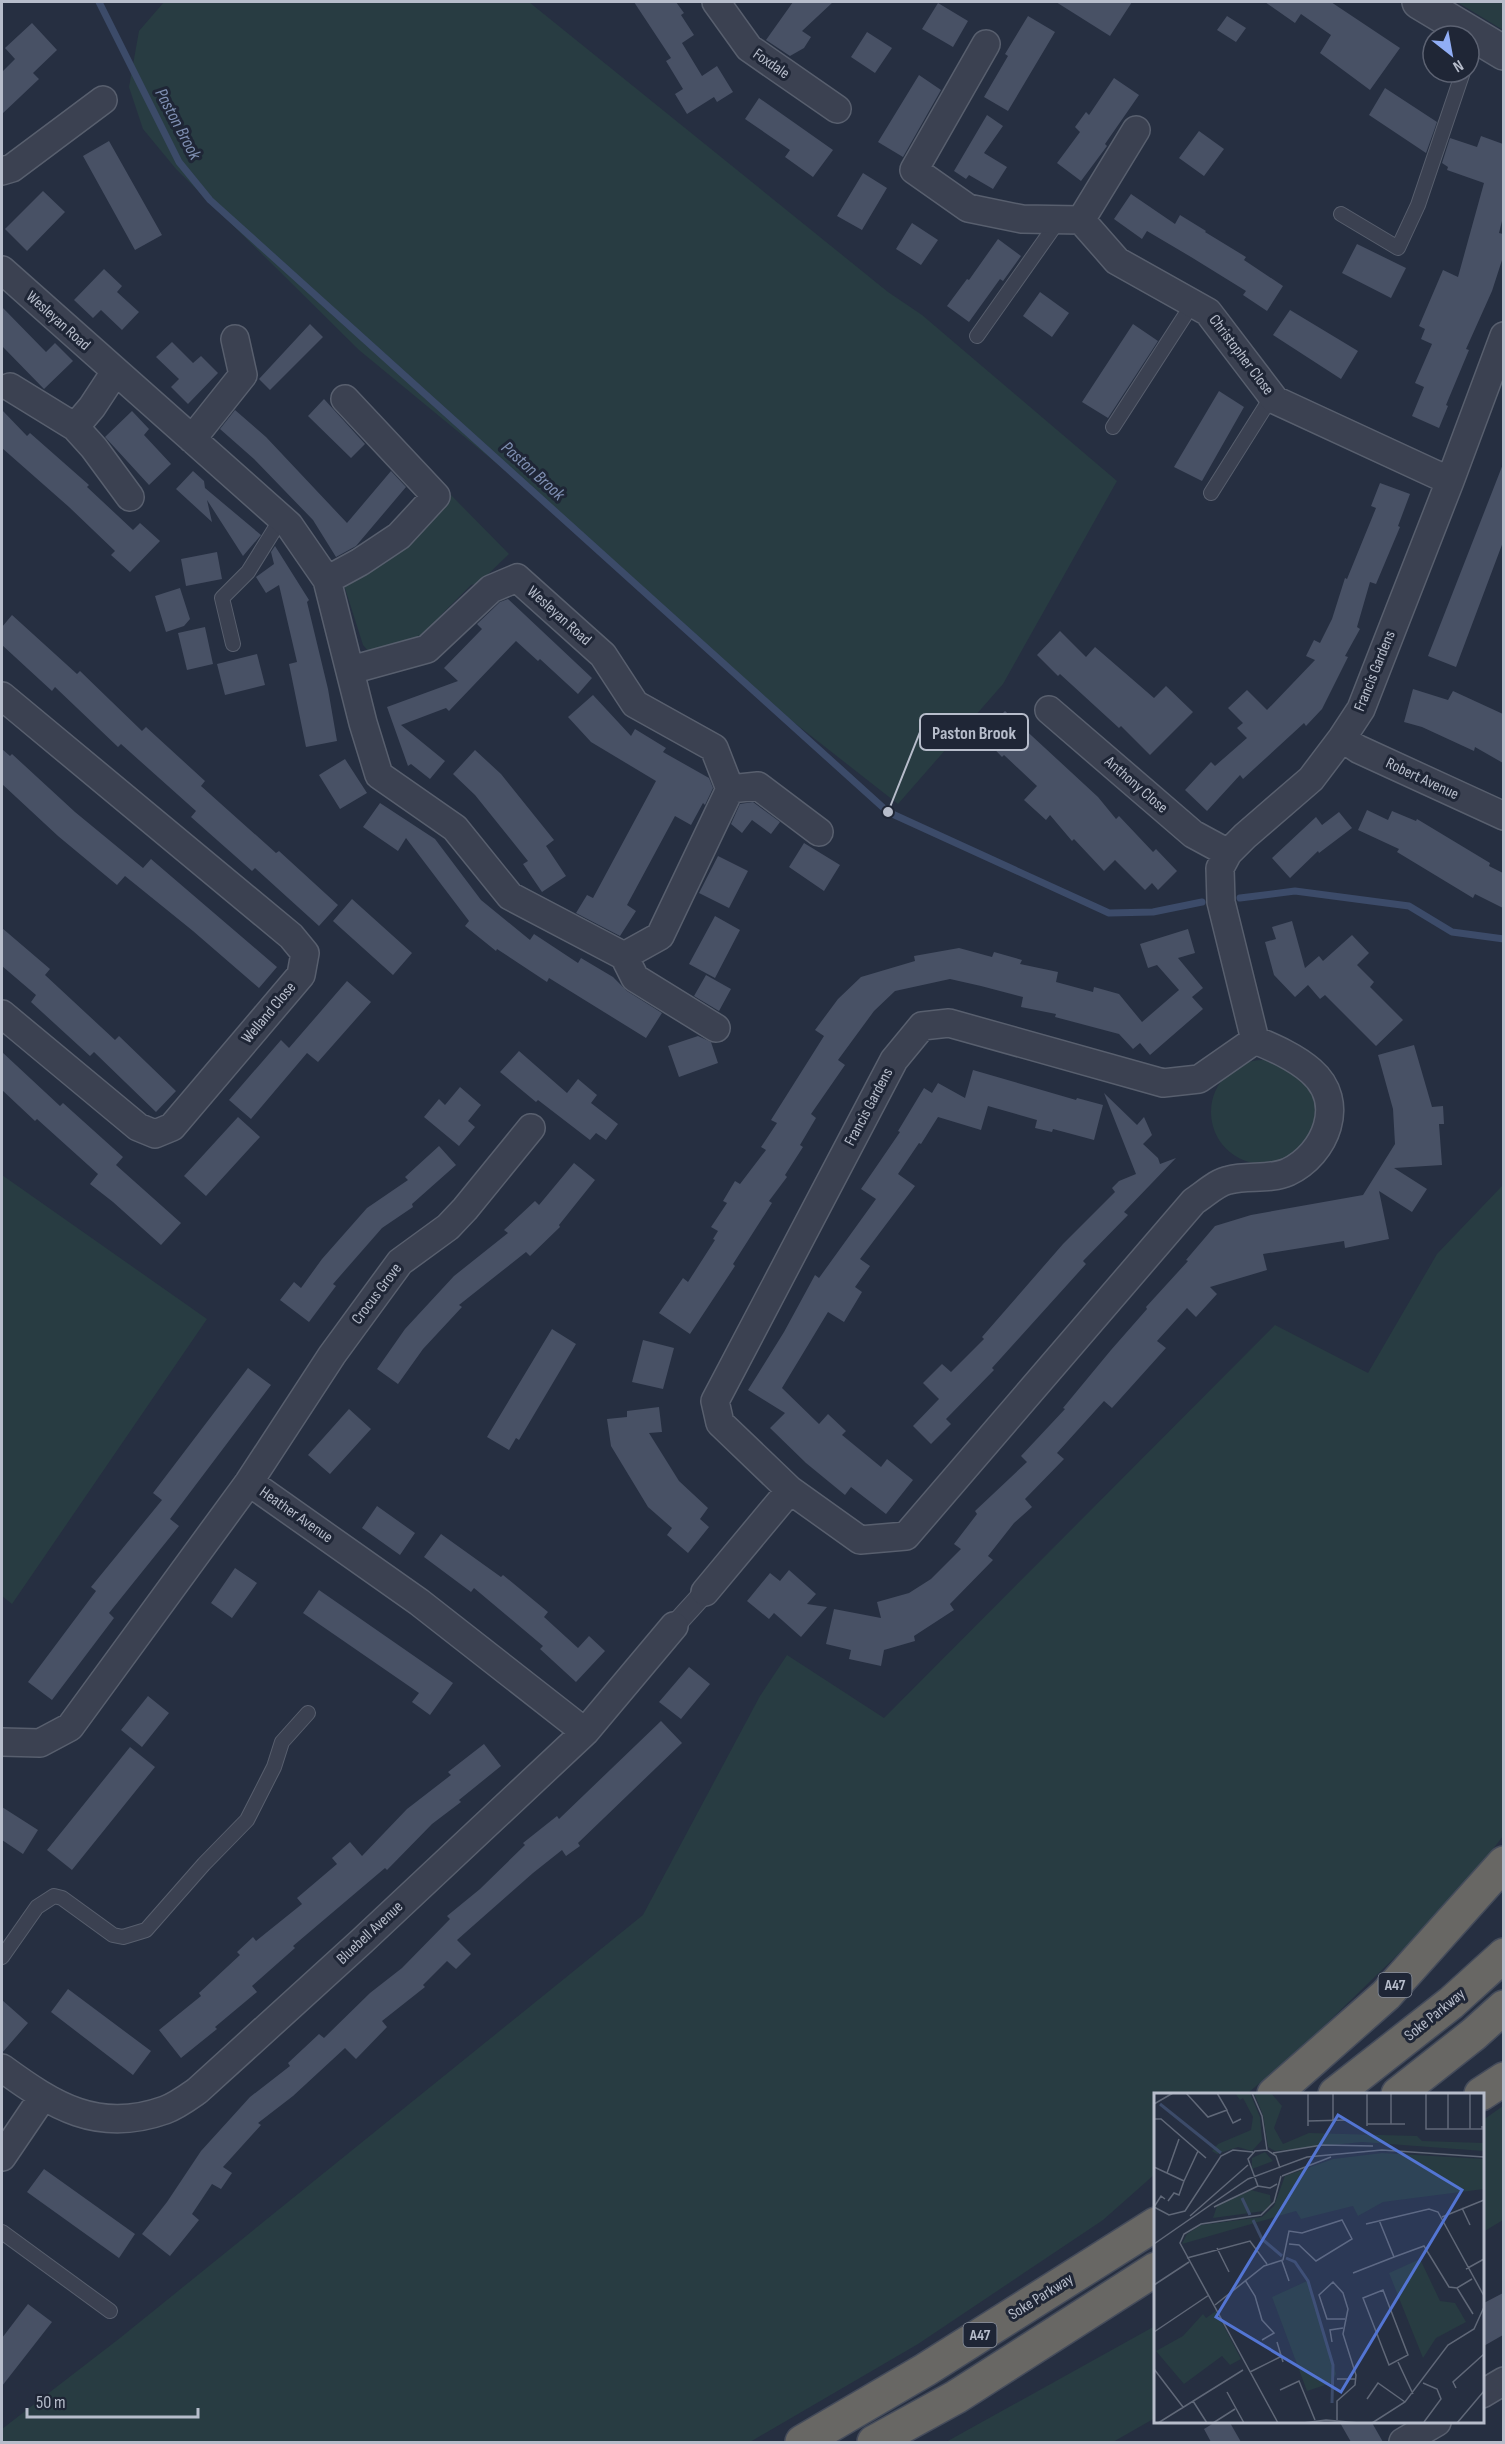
<svg xmlns="http://www.w3.org/2000/svg" width="1505" height="2444" viewBox="0 0 1505 2444" font-family="'Sofia Sans Condensed',sans-serif">
  <rect width="100%" height="100%" fill="#262f41"/>
  <path fill="#283c42" d="M164,2H529L888,292L922,315L1117,481L1003,684L898,804L732,674L519,482L359,350L176,169L143,129L129,87L139,31Z
    M1457,2H1503V30Z
    M451,495L509,554L479,583L471,585L441,615L443,626L423,644L369,652L363,645L343,582L387,562L410,537L419,534Z
    M1211 1112a52 52 0 1 1 104 0a52 52 0 1 1-104 0Z
    M2,1175L207,1319L12,1604L2,1596Z
    M1503,1185V1836L1455,1899L1318,2032L1247,2094H1156L1155,2174L1103,2220L918,2344L750,2442H2V2429L120,2338L643,1915L760,1696L787,1655L884,1718L1275,1325L1368,1373L1437,1254Z
    M1503,2106V2220L1483,2232V2120Z
    M1155,2326V2418L1113,2442H946Z"/>
  <g fill="none" stroke-linecap="round" stroke-linejoin="round">
    <path stroke="#3c4b69" stroke-width="7" d="M99,2L179,162L210,200L888,812L1109,913L1153,912L1202,902
      M1240,898L1295,891L1409,906L1452,932L1504,939"/>
  </g>
  <path fill="#485165" d="M634,2H676L684,13L681,15L694,35L682,43L702,76L717,66L733,92L717,102L714,97L687,114L675,94L683,89L666,61L671,58Z
    M793,2H833L802,31L811,37L804,48L790,56L766,40Z
    M1056,2H1132L1110,36Z
    M1265,2H1331L1400,48L1370,90L1320,53L1331,35L1301,14L1295,23Z
    M938,3L968,21L953,47L922,29Z
    M1028,16L1055,32L1008,111L984,97L1008,56L1005,54Z
    M1227,16L1246,28L1236,42L1217,30Z
    M32,23L57,50L33,73L39,79L2,114V72L15,59L5,48Z
    M867,32L892,48L875,73L851,57Z
    M919,75L941,90L903,157L878,142Z
    M1114,78L1139,95L1105,144L1107,146L1081,181L1057,163L1080,132L1075,127L1086,112L1089,115Z
    M1385,88L1437,122L1426,153L1369,115Z
    M759,98L833,150L813,177L785,157L790,150L745,119Z
    M987,115L1003,126L984,153L1007,167L993,189L969,175L966,179L954,171Z
    M1199,131L1224,149L1204,176L1179,158Z
    M1481,136L1503,144V217L1499,233L1503,234V257L1492,291L1466,349L1469,350L1446,405L1448,406L1439,428L1412,416L1424,387L1415,383L1432,344L1421,339L1425,329L1419,326L1443,270L1458,277L1484,183L1447,170L1448,167L1442,163L1450,138L1477,147Z
    M109,141L162,235L135,250L83,156Z
    M863,173L887,188L862,230L837,216Z
    M43,191L65,212L27,251L5,229Z
    M1131,194L1175,224L1180,215L1206,231L1205,232L1246,257L1244,260L1283,286L1267,311L1243,295L1246,291L1191,257L1147,231L1142,239L1114,219Z
    M912,223L938,240L921,265L896,249Z
    M998,239L1021,256L1003,281L1000,279L969,322L947,306L967,279L969,280Z
    M1357,244L1406,268L1391,298L1342,273Z
    M104,269L122,286L117,292L139,312L122,330L101,310L93,318L74,300Z
    M1040,292L1069,313L1052,337L1023,316Z
    M2,307L46,352L55,343L73,361L44,389L2,346Z
    M1290,310L1358,351L1341,379L1273,335Z
    M310,324L323,337L270,390L259,379Z
    M1133,324L1158,341L1108,418L1082,402Z
    M172,342L193,363L201,356L218,373L188,404L171,387L179,379L156,357Z
    M1219,391L1244,407L1202,481L1174,467Z
    M324,399L365,444L351,458L308,416Z
    M2,410L27,436L30,433L89,485L87,487L133,530L140,523L160,541L130,572L111,555L115,551L69,507L2,448Z
    M235,410L266,437L347,523L391,471L406,487L356,546L336,557L313,520L254,459L220,429Z
    M132,411L149,429L144,435L171,464L149,485L105,437Z
    M1503,464V542L1456,667L1428,656Z
    M193,471L204,481L205,488L261,535L243,556L207,500L212,522L176,489Z
    M1380,483L1410,494L1398,526L1400,527L1376,584L1370,582L1357,627L1360,629L1345,656L1348,657L1322,709L1306,726L1304,723L1243,779L1240,775L1207,811L1185,790L1211,762L1215,766L1247,738L1237,728L1243,723L1228,708L1247,690L1267,710L1315,660L1306,656L1314,640L1320,643L1332,619L1345,578L1347,579L1376,508L1371,506Z
    M275,546L309,600L307,602L328,689L337,741L306,747L289,664L297,662L279,585L266,593L256,577L274,564L271,552Z
    M217,552L222,579L186,586L181,559Z
    M180,588L190,619L184,626L166,632L155,596Z
    M508,599L592,678L578,694L540,659L538,661L516,641L449,711L446,708L401,725L445,761L430,779L411,764L408,766L387,707L458,681L444,668L482,629L477,624L500,602Z
    M12,615L77,674L80,671L142,731L146,727L205,781L201,786L276,853L279,851L338,905L319,926L255,868L252,871L191,817L196,811L121,744L118,747L55,687L52,691L2,645V627Z
    M205,627L213,664L187,670L178,633Z
    M1060,631L1086,657L1095,647L1154,698L1166,686L1193,712L1150,755L1121,726L1119,728L1060,674L1058,676L1037,655Z
    M257,654L265,685L225,695L217,664Z
    M1413,689L1448,700L1453,691L1503,714V763L1475,747L1474,751L1422,727L1404,722Z
    M593,695L631,736L635,729L666,748L663,752L709,778L713,788L705,805L703,803L691,825L675,816L627,905L636,911L620,936L576,913L587,895L593,898L656,781L591,742L568,717Z
    M1005,711L1098,797L1116,819L1119,816L1153,852L1156,849L1177,871L1158,890L1152,883L1145,890L1115,860L1104,871L1074,839L1072,841L1050,815L1046,820L1024,800L1037,786L1004,755L1002,757L981,735Z
    M2,749L10,756L12,754L75,812L143,868L151,859L277,967L259,988L193,931L125,876L117,885L58,836L2,784Z
    M475,750L501,774L554,840L546,846L566,876L542,892L523,864L528,861L475,795L453,774Z
    M345,759L367,793L340,809L319,775Z
    M753,802L780,822L771,834L752,820L742,833L731,824L740,804Z
    M380,803L435,839L481,900L530,940L534,934L578,963L581,958L613,977L627,991L662,1013L646,1038L549,978L547,982L497,949L496,951L465,926L469,921L406,838L398,851L363,827Z
    M1367,810L1388,820L1392,811L1416,821L1417,819L1490,863L1489,866L1503,873V908L1475,894L1473,898L1397,852L1399,849L1358,830Z
    M1339,812L1352,828L1319,853L1318,851L1290,878L1272,858L1316,817L1322,825Z
    M804,843L840,865L824,891L789,867Z
    M718,856L748,871L729,908L699,893Z
    M352,899L412,953L393,975L333,921Z
    M715,916L740,930L715,978L689,964Z
    M1292,921L1305,968L1319,956L1323,961L1352,935L1369,953L1357,965L1374,982L1370,987L1403,1020L1376,1046L1325,995L1320,999L1308,985L1295,997L1274,975L1265,942L1276,939L1272,927Z
    M2,928L50,969L45,975L115,1040L119,1036L176,1091L156,1112L94,1052L90,1056L31,1002L36,995L2,966Z
    M1188,929L1195,953L1178,958L1203,988L1192,997L1203,1009L1150,1055L1140,1043L1133,1049L1119,1034L1055,1017L1056,1014L1021,1007L1023,997L981,986L950,979L895,991L874,1011L838,1060L845,1065L811,1114L816,1118L800,1145L803,1147L785,1175L787,1177L769,1201L772,1203L733,1264L735,1266L690,1334L659,1313L683,1278L688,1282L715,1240L713,1239L718,1231L711,1227L727,1203L723,1201L735,1181L740,1184L766,1150L761,1147L777,1123L771,1120L824,1036L815,1030L838,999L861,977L915,961L914,956L959,948L992,957L994,952L1022,960L1020,964L1058,972L1056,982L1093,992L1094,987L1119,994L1142,1022L1179,990L1157,965L1148,968L1140,944Z
    M706,975L731,989L719,1011L694,996Z
    M347,981L371,1002L318,1062L307,1053L251,1119L229,1100L281,1040L289,1048Z
    M698,1036L711,1042L718,1063L679,1077L668,1046Z
    M1414,1045L1432,1107L1443,1106L1444,1124H1439L1442,1165L1394,1168L1427,1189L1412,1212L1379,1191L1389,1239L1345,1248L1344,1241L1263,1254L1267,1270L1210,1287L1217,1294L1196,1317L1187,1308L1157,1341L1166,1348L1112,1408L1104,1401L1057,1453L1064,1459L1025,1499L1032,1507L1014,1523L988,1556L993,1560L950,1604L954,1610L914,1636L915,1641L884,1650L881,1666L849,1659L851,1650L826,1644L834,1609L881,1618L877,1602L909,1593L931,1579L961,1549L954,1544L977,1514L975,1511L1027,1462L1021,1456L1065,1409L1063,1408L1111,1350L1147,1309L1146,1307L1188,1261L1186,1260L1215,1226L1251,1215L1363,1195L1395,1144L1393,1109L1378,1055Z
    M519,1051L567,1093L578,1079L597,1095L591,1103L618,1124L606,1140L596,1133L590,1140L538,1100L536,1102L500,1072Z
    M2,1052L60,1106L63,1103L123,1157L116,1165L181,1223L161,1245L113,1202L90,1184L98,1174L37,1119L35,1121L2,1090Z
    M973,1070L1076,1100L1077,1098L1103,1105L1094,1140L1053,1129L1052,1132L1035,1128L1037,1120L988,1106L981,1130L938,1117L921,1144L919,1143L898,1174L915,1186L860,1259L870,1266L855,1287L862,1292L844,1322L828,1312L782,1388L819,1424L828,1414L846,1431L842,1435L881,1467L887,1459L913,1480L886,1514L851,1487L845,1495L806,1463L770,1428L785,1413L748,1390L784,1332L815,1275L819,1278L876,1199L861,1189L900,1132L898,1131L924,1088L932,1093L938,1083L965,1098Z
    M460,1087L481,1105L468,1121L475,1127L459,1146L424,1117L439,1099L445,1105Z
    M1104,1093L1137,1125L1144,1117L1152,1135L1143,1144L1158,1158L1160,1164L1176,1158L1124,1212L1128,1215L1083,1261L1086,1264L992,1368L994,1370L946,1419L951,1424L931,1444L913,1426L939,1399L923,1383L942,1364L951,1372L984,1339L982,1337L1063,1244L1115,1192L1112,1188L1119,1181L1136,1174Z
    M238,1117L260,1137L206,1196L184,1176Z
    M439,1146L456,1165L412,1204L413,1207L382,1228L333,1284L336,1286L309,1322L280,1300L294,1282L301,1288L322,1259L367,1208L408,1180L405,1177Z
    M574,1163L595,1180L559,1225L560,1227L530,1256L526,1252L459,1305L462,1307L423,1349L398,1384L377,1369L405,1329L454,1276L508,1233L504,1230L535,1201L539,1205Z
    M552,1329L576,1344L519,1440L516,1438L509,1450L487,1437Z
    M643,1340L674,1348L663,1389L632,1382Z
    M248,1368L271,1385L170,1519L179,1526L109,1613L114,1618L52,1700L28,1682L96,1591L91,1587L162,1500L153,1493Z
    M659,1407L662,1432L649,1433L679,1481L708,1508L700,1519L709,1527L688,1553L667,1535L672,1528L648,1507L611,1446L607,1419L627,1417V1411Z
    M349,1409L371,1429L330,1474L308,1455Z
    M377,1506L415,1533L400,1555L362,1528Z
    M441,1534L501,1577L503,1575L548,1612L544,1617L578,1648L589,1636L605,1651L576,1682L540,1649L543,1646L474,1588L471,1592L424,1557Z
    M235,1568L257,1583L232,1618L211,1603Z
    M789,1570L816,1594L807,1604L827,1607L801,1637L774,1613L769,1619L747,1601L770,1573L780,1581Z
    M319,1590L453,1683L430,1715L412,1702L419,1693L303,1613Z
    M689,1667L710,1684L681,1719L659,1702Z
    M148,1696L169,1713L142,1747L121,1730Z
    M661,1721L682,1743L578,1843L580,1846L566,1856L562,1850L533,1873L457,1940L471,1954L456,1969L447,1961L423,1985L425,1987L382,2021L387,2027L356,2059L345,2048L293,2096L258,2123L261,2125L223,2167L232,2173L221,2189L212,2184L192,2214L199,2220L170,2256L142,2234L167,2202L201,2151L250,2097L290,2066L288,2063L319,2034L324,2038L370,1993L402,1968L450,1919L447,1916L480,1889L525,1845L523,1843L557,1816L559,1819Z
    M484,1744L501,1766L459,1800L461,1802L432,1824L387,1870L385,1868L293,1946L295,1948L252,1986L257,1992L215,2027L217,2029L181,2058L159,2030L201,1996L199,1993L240,1955L237,1952L253,1937L256,1941L302,1904L297,1898L337,1864L332,1858L350,1842L362,1856L407,1809L451,1775L448,1772Z
    M130,1747L155,1767L72,1870L47,1850Z
    M2,1807L38,1830L23,1854L2,1840Z
    M68,1989L151,2051L133,2075L51,2012Z
    M2,2000L28,2023L2,2053Z
    M44,2169L135,2234L119,2258L27,2192Z
    M1503,2293V2335L1482,2347V2304Z
    M28,2304L52,2322L2,2386V2338Z
    M1217,2421H1229L1241,2442H1211L1204,2429Z
    M1339,2421H1371L1383,2442H1351Z"/>
  <g fill="none" stroke-linecap="round" stroke-linejoin="round">
    <defs>
      <path id="service" d="M1341,214L1398,248L1418,205L1463,72
        M977,336L1059,220
        M1113,427L1193,303
        M1211,493L1272,396
        M233,644L222,598L248,572L281,519
        M2,1957L37,1907L54,1896L62,1898L113,1935L123,1937L146,1930L204,1864L247,1820L274,1767L282,1742L308,1713
        M2,2232L110,2311"/>
      <path id="pedestrian" d="M674,1626L705,1592"/>
      <path id="minor" d="M716,2L749,48L837,109
        M986,44L914,170L968,208L1022,219L1081,220L1117,261L1208,312L1275,400L1450,481
        M2,171L12,168L103,100
        M1081,220L1136,130
        M2,270L289,525L327,580L363,723L379,775L455,828L510,896L624,956L660,936L730,789L714,748L635,704L603,655L517,578L491,589L427,649L351,670
        M10,387L75,427L92,407L115,372
        M75,427L94,448L130,497
        M192,439L243,375L235,339
        M327,580L360,562L399,536L436,496L345,399
        M2,696L291,936L305,953L301,975L172,1127L155,1134L138,1127L2,1014
        M1049,710L1193,834L1228,853
        M1342,738L1358,749L1504,816
        M730,789L758,786L819,832
        M624,956L635,978L716,1028
        M949,1023L1163,1083L1199,1079L1255,1040C1274,1048 1295,1057 1311,1071C1347,1102 1326,1154 1288,1172C1270,1180 1248,1175 1229,1180C1217,1182 1204,1195 1194,1201L906,1536L860,1540L790,1490L720,1423L715,1401L894,1060L922,1026Z
        M1255,1040L1221,902L1220,868L1228,853L1245,836L1311,779L1342,738L1361,709L1450,481L1504,336
        M249,1482L332,1355L400,1262L448,1227L465,1209L531,1128
        M705,1592L790,1490
        M2,1742L40,1743L70,1727L249,1482L419,1602L585,1732
        M2,2068C54,2106 98,2134 165,2110C176,2106 187,2098 197,2091L362,1941L585,1732L674,1626
        M2,2157L42,2098
        M1482,2394L1504,2381
        M1403,2442L1437,2422"/>
      <path id="tertiary" d="M1419,2L1504,53"/>
      <path id="trunk" d="M1274,2094L1386,1995L1504,1863
        M1335,2094L1451,2003L1504,1955
        M1398,2094L1474,2034L1504,2007
        M1481,2094L1504,2079
        M802,2442L925,2370L1156,2224
        M874,2442L956,2397L1156,2269"/>
    </defs>
    <use href="#service" stroke="#585f6e" stroke-width="16"/>
    <use href="#pedestrian" stroke="#585f6e" stroke-width="22"/>
    <use href="#minor" stroke="#585f6e" stroke-width="30"/>
    <use href="#tertiary" stroke="#585f6e" stroke-width="36"/>
    <use href="#trunk" stroke="#454c5b" stroke-width="36"/>
    <use href="#service" stroke="#3b4151" stroke-width="14"/>
    <use href="#pedestrian" stroke="#3b4151" stroke-width="20"/>
    <use href="#minor" stroke="#3b4151" stroke-width="27"/>
    <use href="#tertiary" stroke="#3b4151" stroke-width="33"/>
    <use href="#trunk" stroke="#686764" stroke-width="33"/>
  </g>
  <g text-anchor="middle" dominant-baseline="central" stroke-width="6" stroke-linejoin="round" paint-order="stroke">
    <g fill="#1f2636" stroke="#89909e" stroke-width="1.5">
      <rect x="1378.5" y="1973" width="33" height="24" rx="4.5"/>
      <rect x="963.5" y="2323" width="33" height="24" rx="4.5"/>
    </g>
    <g font-size="15" font-weight="bold" fill="#b7bdcb">
      <text x="1395" y="1985">A47</text>
      <text x="980" y="2335">A47</text>
    </g>
    <g font-size="16" fill="#b7bdcb" stroke="#1f2636">
      <text transform="translate(771 64) rotate(35)">Foxdale</text>
      <text transform="translate(58 321) rotate(42)">Wesleyan Road</text>
      <text transform="translate(1241 355) rotate(53)">Christopher Close</text>
      <text transform="translate(559 616) rotate(42)">Wesleyan Road</text>
      <text transform="translate(1375 671) rotate(-68)">Francis Gardens</text>
      <text transform="translate(1422 779) rotate(25)">Robert Avenue</text>
      <text transform="translate(1136 785) rotate(41)">Anthony Close</text>
      <text transform="translate(269 1013) rotate(-50)">Welland Close</text>
      <text transform="translate(869 1107) rotate(-62)">Francis Gardens</text>
      <text transform="translate(377 1294) rotate(-53)">Crocus Grove</text>
      <text transform="translate(296 1515) rotate(35)">Heather Avenue</text>
      <text transform="translate(370 1933) rotate(-43)">Bluebell Avenue</text>
      <text transform="translate(1435 2015) rotate(-39)">Soke Parkway</text>
      <text transform="translate(1041 2297) rotate(-32)">Soke Parkway</text>
    </g>
    <g font-size="18" font-style="italic" fill="#7f8fb2" stroke="#1f2636">
      <text transform="translate(178 124) rotate(62)">Paston Brook</text>
      <text transform="translate(533 471) rotate(42)">Paston Brook</text>
    </g>
  </g>
  <g transform="translate(1154 2093)">
    <rect width="330" height="330" fill="#262f41"/>
    <path d="M81,0H96L106,24L108,47L98,58L84,54L63,61L58,58L64,51L97,37L99,24L89,5L86,7ZM100,0H117L128,13L120,35L129,51L155,40L263,43L268,48L330,50V58L208,49L121,58L114,54L109,22ZM111,59L119,68L98,76V65ZM228,60L330,66V96L229,109L204,123L199,113L147,126L142,118L28,151L33,141L47,132L108,124L120,113L131,83L179,66ZM97,97L116,102L117,111L110,118L59,125L63,113ZM266,166L286,208L301,210L312,229L282,245L269,265L235,180ZM153,188L182,281L177,290L153,298L118,204ZM62,218L87,266L76,272L68,263L30,291L2,258L29,243L49,221L52,225Z" fill="#283c42"/>
    <path fill="none" stroke="#3c4b69" stroke-width="3" d="M6,11L67,60M88,105L96,122M99,127L108,146L128,163M132,165L141,169L154,188L179,272L178,310"/>
    <path fill="none" stroke="#606878" stroke-width="1.5" d="M32,0L54,24L73,17L63,0M98,0L108,23L113,57M154,0V33M213,0V33M272,0V36H328V33M0,11L19,0M73,18L79,30L87,26M0,26H7L52,65M154,28L193,27M179,28V0M213,31H251M237,31V0M294,36V0M316,36V0M119,60L168,52L219,53M0,74L30,88L25,102L20,100L14,108M13,80L25,46M128,83L177,64M30,88L44,58M123,91L116,95L104,93L94,66L101,58L113,57L122,63L126,75M0,114L15,122L31,118L67,63L79,57L99,59M0,114L7,103L11,106M60,114L104,93M308,115L316,132M36,123L94,72M288,124L330,107M225,127L240,164L270,153L295,194L303,195L318,186M212,131L275,116L284,119L330,203M0,151L94,86L153,64L228,57L330,64M63,155L75,179M33,165L96,148L113,171M128,168L135,188M312,176L330,166M199,180L240,164M91,187L101,203L108,227L120,240L108,247M0,192L35,169M303,195L319,221M229,197L254,262L235,272L209,205ZM61,212L110,173L129,167L135,138L148,140L188,127L198,146L162,168L145,152L135,151M0,239L55,202M123,249L129,269M178,249L176,237L189,235M244,269L259,301M0,276L29,314M96,279L128,263M183,286H202M269,290L283,296L287,306L270,329M302,295L299,289L330,261M126,297L145,288L161,327M73,299L90,330M213,306L224,290L251,309M39,308L53,330M183,327V308L201,292L202,282L189,241L194,216L189,200L179,189L165,202L173,226H191M4,330L89,277M59,330L81,316M124,330L26,150L30,141L47,131L107,122L120,109L127,83M149,330L172,327L205,330M218,330L251,309L294,252L320,236L330,214M303,330L330,298"/>
    <path fill="#5375d3" fill-opacity="0.15" stroke="#5375d3" stroke-width="3" d="M184,22L308,97L187,299L62,224Z"/>
    <rect width="330" height="330" fill="none" stroke="#b7bdcb" stroke-width="3"/>
  </g>
  <path fill="none" stroke="#b7bdcb" stroke-width="2" d="M888 812L920 732"/>
  <circle fill="#b7bdcb" stroke="#1f2636" stroke-width="2" cx="888" cy="812" r="6"/>
  <rect fill="#1f2636" stroke="#b7bdcb" stroke-width="2" x="920" y="714" width="108" height="36" rx="6"/>
  <g font-size="18" text-anchor="middle" font-weight="bold" fill="#b7bdcb">
    <text x="974" y="739">Paston Brook</text>
  </g>
  <rect width="1505" height="2444" fill="none" stroke="#b7bdcb" stroke-width="6"/>
  <g transform="translate(1451 54) rotate(149)"><circle r="28" fill="#1f2636" stroke="#5c6272" stroke-width="1.5"/>
  <path d="M0-4.5L10 22L0 15L-10 22Z" fill="#91aef6"/>
  <text y="-9" font-size="16" font-weight="bold" text-anchor="middle" fill="#b7bdcb">N</text>
  </g>
  <path d="M27 2408v9h171v-9" fill="none" stroke="#b7bdcb" stroke-width="3"/>
  <text x="36" y="2408" font-size="18" fill="#b7bdcb" stroke="#1f2636" stroke-width="4.5" paint-order="stroke">50 m</text>
</svg>
